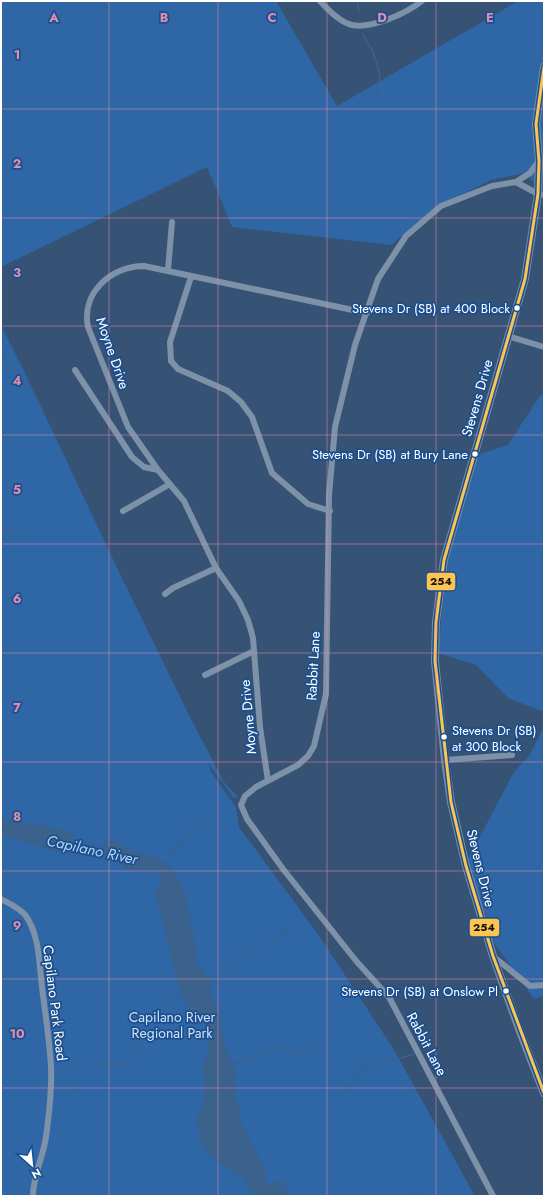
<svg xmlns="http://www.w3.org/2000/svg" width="545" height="1197" viewBox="0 0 545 1197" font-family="Jost,sans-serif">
  <rect width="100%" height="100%" fill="#365274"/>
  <path fill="#2f66a5" d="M1,1H276L337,106L518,1H544V193L525,173L491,180L437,207L391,245L232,227L207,167L1,267Z
    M1,325L25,373L121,576L191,719L224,782L238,797L234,798L208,763L211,772L236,807L239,827L320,937L393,1048L475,1196H1Z
    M544,393V712L508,698L476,665L438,653L446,567L477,455L508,445L539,397Z
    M544,727V996L534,999L492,940L486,915L481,906L467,861L514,772L529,756Z"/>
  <path fill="#3b618d" d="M1,817L13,822L29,823L71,832L73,839L93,846L102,847L111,839C118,843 125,848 133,851C144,855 157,857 167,864C188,880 192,931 197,956L195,961L210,979L212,996L221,1019V1030L225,1036V1049L230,1055L236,1072L234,1079L237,1088L235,1097L241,1113L240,1120L265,1171L267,1183L270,1185L281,1179L290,1196H255L243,1178L218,1162L208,1153L199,1140L201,1134L198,1130L196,1118L201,1108L205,1089L202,1067L206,1059L208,1042L205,1026L189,1009L179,988L155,892L161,881L158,873L153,870H129L113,860C102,862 100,856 92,851L88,853L80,852L73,855L63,851L56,853L49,849L1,835Z"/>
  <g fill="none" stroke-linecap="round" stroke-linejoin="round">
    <path stroke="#3b618d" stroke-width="1.5" d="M357,1L359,13
      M363,35L373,52L380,74L376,95
      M1,354C10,361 12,368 19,377C22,381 28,381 30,387
      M33,392L42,409
      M20,527L24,530
      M1,533L15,530
      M167,866L170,854L191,830L220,810
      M268,943L294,926
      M210,984C225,976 234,960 248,950C253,946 259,949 265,945
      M232,1063L251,1059L274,1047L287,1050L293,1054L307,1052L334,1034
      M93,1069L108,1063L115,1065L129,1062L134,1055L133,1046L141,1038L156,1033C158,1028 157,1025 158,1020C159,1004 170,999 183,993
      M77,1080L79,1090
      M340,1095C351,1087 353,1074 365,1067C376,1060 399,1060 414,1054
      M403,1196L417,1191L424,1196"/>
    <path stroke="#7d92a8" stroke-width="6" d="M320,1C328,10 340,22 352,25C372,29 407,13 422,1
      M516,182L530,173L539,161L544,167
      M168,270L172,222
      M191,277L170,342L171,361L178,369L228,391L241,402L252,417L272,473L308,504L330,511
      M508,336L544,347
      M75,370L132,457L144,467L158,470
      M123,511L170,484
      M165,594L173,588L216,568
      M205,675L254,651
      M445,760L512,755
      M268,781L260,727L253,638L248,620L239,601L216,568L184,501L158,470L128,427L88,327C81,293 111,266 144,266L367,313
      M1,899C10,904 20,908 26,916C41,938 39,970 43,995C46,1019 50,1044 51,1068C52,1091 49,1115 46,1137C43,1158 33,1175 33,1196
      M494,957L530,986L544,985
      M493,1196L389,997L357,962L283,869L247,819L241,805L245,796L256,787L298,765L308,756L314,746L326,694L329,495L335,427L355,345L378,279L406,236L441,206L492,186L516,182L538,194L544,195"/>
    <path stroke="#798da4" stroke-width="8" d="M544,67L536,124L539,161L538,194L525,279L444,560L436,622L435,661L445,760L451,802L466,866L493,956L519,1029L544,1093"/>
    <defs>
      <path id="bus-1" d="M544,67L536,124L539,161L538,194L525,279L444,560L436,622L435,661L451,802L466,866L493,956L544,1093"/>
    </defs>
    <use href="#bus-1" stroke="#1b4f8f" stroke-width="6"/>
    <use href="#bus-1" stroke="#fcc553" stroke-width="3"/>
  </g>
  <path fill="none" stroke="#e08cad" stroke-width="1" stroke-opacity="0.55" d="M109,1V1196M218,1V1196M327,1V1196M436,1V1196M1,109H544M1,218H544M1,326H544M1,435H544M1,544H544M1,653H544M1,762H544M1,871H544M1,979H544M1,1088H544"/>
  <g fill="#fff" stroke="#1b4f8f" stroke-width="1.5">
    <circle cx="517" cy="308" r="3.5"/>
    <circle cx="475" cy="454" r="3.5"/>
    <circle cx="444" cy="737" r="3.5"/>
    <circle cx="506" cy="991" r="3.5"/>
  </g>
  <g text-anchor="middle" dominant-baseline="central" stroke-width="3.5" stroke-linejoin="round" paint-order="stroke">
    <g font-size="13" fill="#fff" stroke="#1b4f8f" text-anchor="end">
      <text x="510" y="308">Stevens Dr (SB) at 400 Block</text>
      <text x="468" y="454">Stevens Dr (SB) at Bury Lane</text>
      <text x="452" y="730" text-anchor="start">Stevens Dr (SB)<tspan x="452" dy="16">at 300 Block</tspan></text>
      <text x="498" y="991">Stevens Dr (SB) at Onslow Pl</text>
    </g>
    <g font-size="14" fill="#fff" stroke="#1b4f8f">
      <text transform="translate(113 353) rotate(71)">Moyne Drive</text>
      <text transform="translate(477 398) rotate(-74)">Stevens Drive</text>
      <text transform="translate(313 666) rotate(-87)">Rabbit Lane</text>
      <text transform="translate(248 717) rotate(-95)">Moyne Drive</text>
      <text transform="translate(481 868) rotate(76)">Stevens Drive</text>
      <text transform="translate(55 1003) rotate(83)">Capilano Park Road</text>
      <text transform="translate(427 1044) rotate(62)">Rabbit Lane</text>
    </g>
    <g font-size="14" fill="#cfe3fa" stroke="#1b4f8f">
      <text x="172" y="1017">Capilano River<tspan x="172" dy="16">Regional Park</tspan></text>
    </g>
    <g font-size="15" font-style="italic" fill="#b5d3f5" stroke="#1b4f8f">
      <text transform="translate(92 850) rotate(12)">Capilano River</text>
    </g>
  </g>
  <g font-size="13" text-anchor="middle" font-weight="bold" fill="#e08cad" stroke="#1b4f8f" stroke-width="3.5" stroke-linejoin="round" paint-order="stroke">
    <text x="54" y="22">A</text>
    <text x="164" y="22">B</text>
    <text x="272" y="22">C</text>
    <text x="382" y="22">D</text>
    <text x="490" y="22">E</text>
    <text x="17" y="59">1</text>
    <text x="17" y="168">2</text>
    <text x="17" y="277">3</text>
    <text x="17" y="385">4</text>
    <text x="17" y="494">5</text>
    <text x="17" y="603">6</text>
    <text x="17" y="712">7</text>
    <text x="17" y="821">8</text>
    <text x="17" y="930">9</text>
    <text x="17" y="1038">10</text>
  </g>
  <g stroke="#1b4f8f" stroke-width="1.5">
    <rect x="426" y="572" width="30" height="19" rx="4" fill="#fcc553"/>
    <rect x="469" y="918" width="31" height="19" rx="4" fill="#fcc553"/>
  </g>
  <g font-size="11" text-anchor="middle" font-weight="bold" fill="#111">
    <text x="441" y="585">254</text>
    <text x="484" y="931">254</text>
  </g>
  <rect width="545" height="1197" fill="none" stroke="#ffffff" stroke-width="4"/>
  <g transform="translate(32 1165) rotate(153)" stroke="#1b4f8f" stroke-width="3" paint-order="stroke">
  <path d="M0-3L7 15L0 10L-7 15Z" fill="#ffffff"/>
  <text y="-6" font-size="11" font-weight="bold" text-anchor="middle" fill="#ffffff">N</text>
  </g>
</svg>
